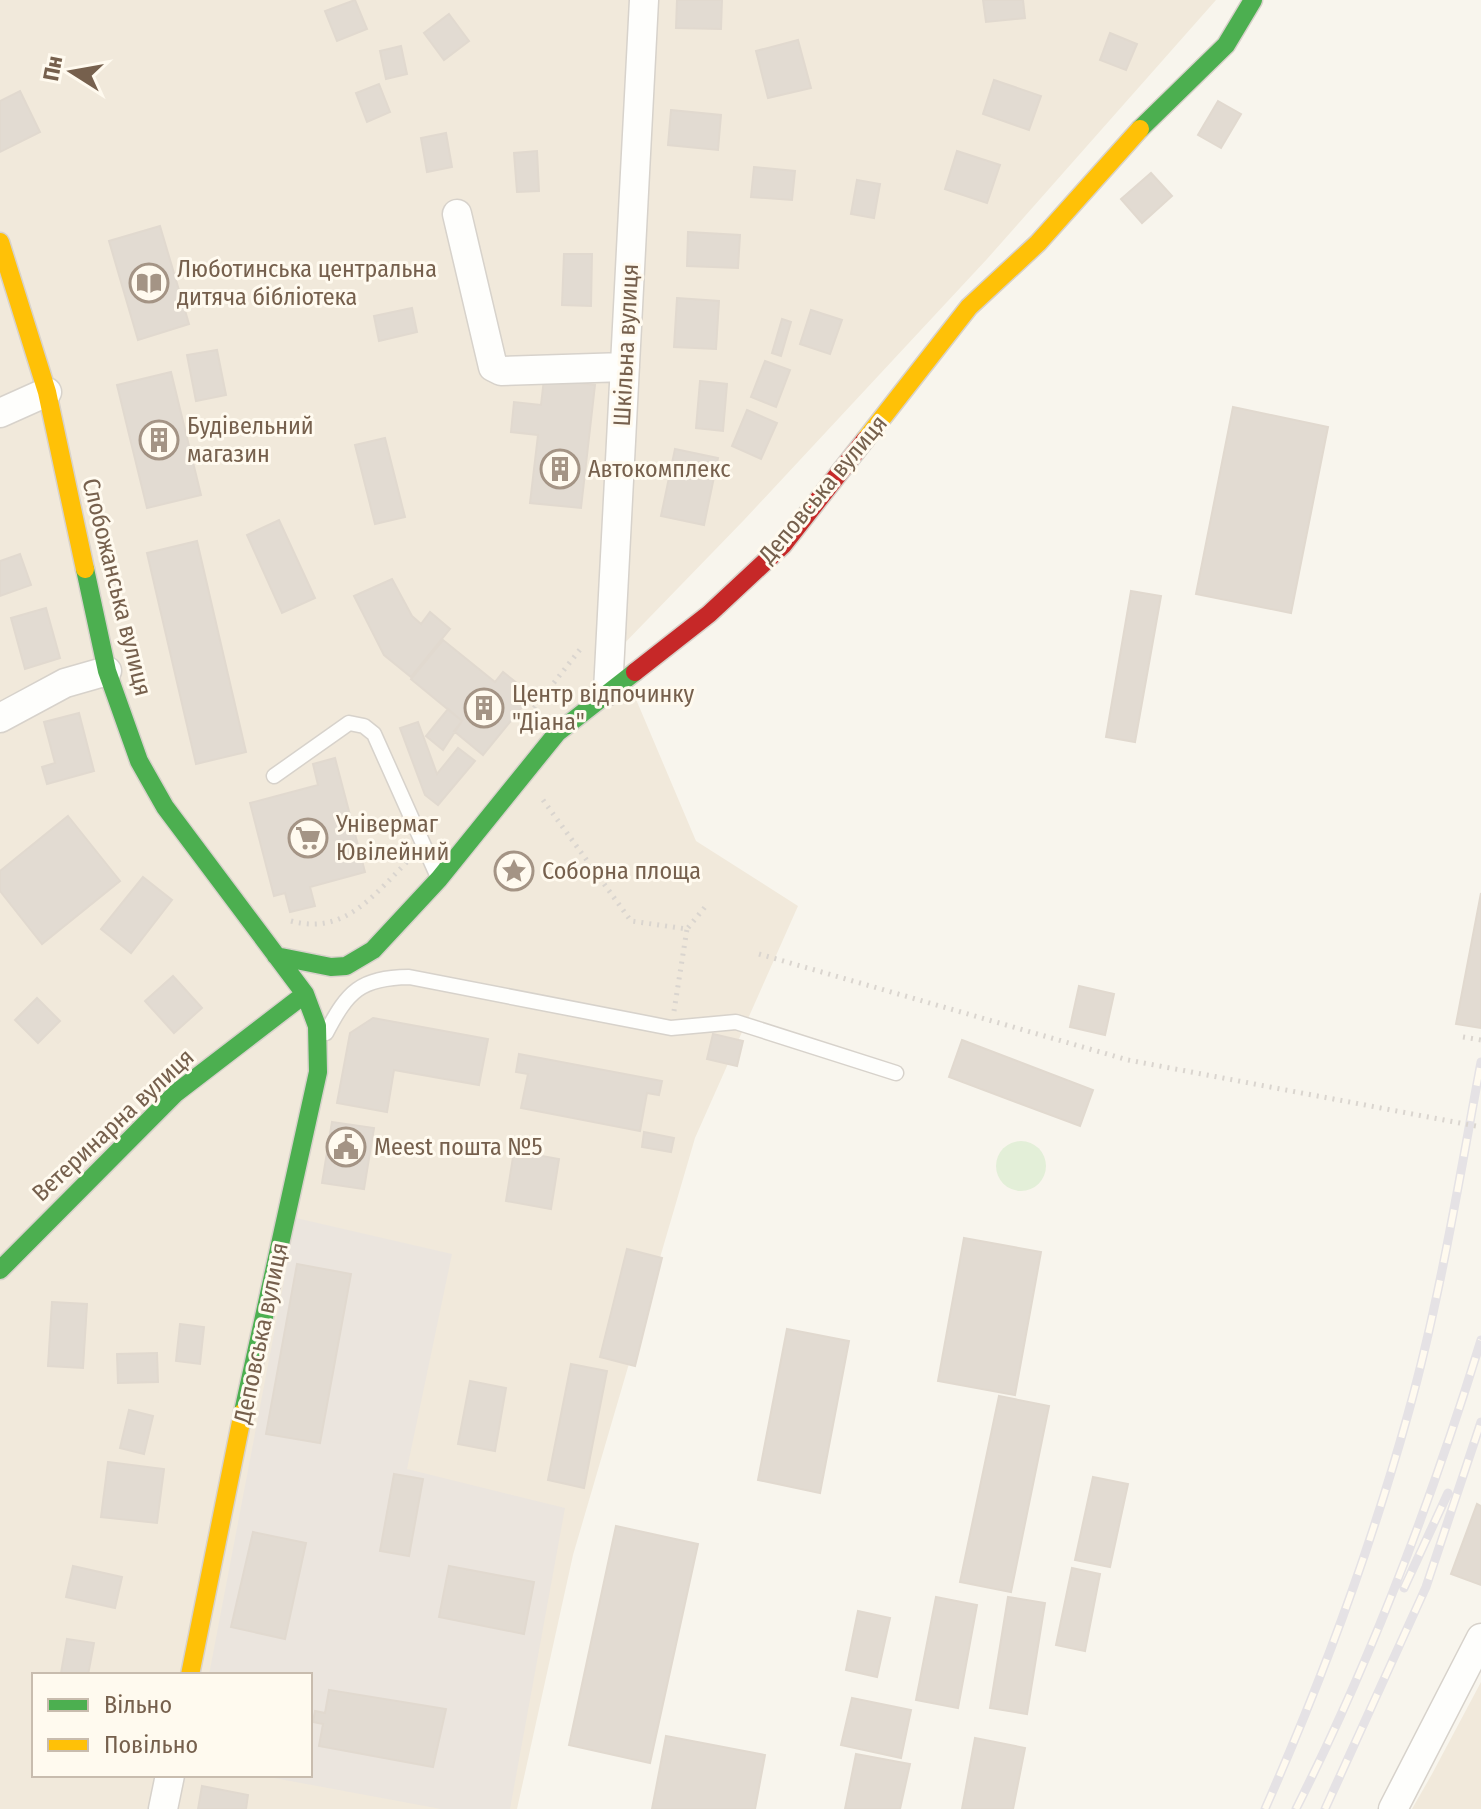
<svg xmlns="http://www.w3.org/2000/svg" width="1481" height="1809" viewBox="0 0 1481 1809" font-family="'Fira Sans Condensed',sans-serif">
  <rect width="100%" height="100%" fill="#f8f5ed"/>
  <path fill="#f1e9db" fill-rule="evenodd" d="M0,0H1216L987,259L744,520L616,652L696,841L798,906L695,1138L573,1555L517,1809H0ZM34,1675H310V1775H34Z
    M1481,1682V1809H1412L1432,1774Z"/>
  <path fill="#ebe5de" d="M296,1218L452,1254L407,1469L565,1508L510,1809H441L258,1775H310V1675H209Z"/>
  <path fill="#e3efd8" d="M996 1166a25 25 0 1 1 50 0a25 25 0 1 1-50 0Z"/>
  <path fill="#e2dbd2" stroke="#e1d9cf" stroke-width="2" d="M355,0L367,29L337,41L325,11Z
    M677,0H722L721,29L676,28Z
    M983,0H1023L1025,18L986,22Z
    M449,14L469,41L444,60L424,33Z
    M1110,33L1137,44L1126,70L1100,60Z
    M798,40L811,88L768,98L756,51Z
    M401,46L407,74L386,79L380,51Z
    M994,80L1041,96L1029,130L983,114Z
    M379,84L390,112L367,122L356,93Z
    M20,91L40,132L0,152V101Z
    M1218,101L1241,114L1221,148L1198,135Z
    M671,110L721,115L718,150L668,145Z
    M446,133L452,167L427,172L421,138Z
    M537,151L539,191L517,192L514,153Z
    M957,151L1000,165L987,203L945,189Z
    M754,167L795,171L792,200L751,197Z
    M1151,173L1172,196L1142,223L1121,199Z
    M857,180L880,184L874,218L851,214Z
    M160,226L189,324L138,340L109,241Z
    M688,232L740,235L738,268L687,266Z
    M564,254H592L591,306L562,305Z
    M677,298L719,301L716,349L674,347Z
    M412,308L417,332L379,341L374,316Z
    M811,310L842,320L830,354L800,344Z
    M782,319L791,322L781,356L772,353Z
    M217,350L226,395L196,401L187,355Z
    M765,361L790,370L776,407L751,397Z
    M171,372L201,495L147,508L117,385Z
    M544,379L595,385L581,508L530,503L538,435L511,432L514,402L541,405Z
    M700,381L727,384L723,431L696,428Z
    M1233,407L1328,427L1291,613L1196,594Z
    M747,410L777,423L761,459L732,446Z
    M385,438L405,517L375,524L355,445Z
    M675,449L718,458L704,525L661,516Z
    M279,520L315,598L282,613L247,535Z
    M197,541L246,752L196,764L147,553Z
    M20,554L31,585L0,596V561Z
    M392,579L412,616L421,624L430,612L450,629L411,677L384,655L354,596Z
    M1131,591L1161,596L1135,742L1106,737Z
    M46,608L60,658L25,669L11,618Z
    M443,640L495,682L503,672L532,695L483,755L454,731L462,721L411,679Z
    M448,709L462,721L443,750L426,736Z
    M79,713L94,771L47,784L42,767L55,763L44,722Z
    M418,722L437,774L458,748L475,761L438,805L425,795L400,728Z
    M335,758L365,872L310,887L315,906L290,912L285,893L274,896L250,803L318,785L313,764Z
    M68,816L120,881L42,944L0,891V871Z
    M143,877L172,900L131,953L101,929Z
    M1481,893V1028L1456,1024Z
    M173,976L202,1008L174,1033L145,1001Z
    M1079,986L1114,994L1105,1035L1070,1027Z
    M37,998L60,1021L38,1043L15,1020Z
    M373,1018L488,1039L479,1085L394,1070L387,1112L337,1103L350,1033Z
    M713,1034L743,1041L737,1066L707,1059Z
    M962,1040L1093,1090L1080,1126L949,1077Z
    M519,1054L662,1081L659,1095L647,1093L640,1131L521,1108L528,1074L516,1072Z
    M332,1122L374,1128L364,1189L322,1183Z
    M644,1132L674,1138L671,1152L642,1147Z
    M514,1151L559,1159L551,1209L506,1201Z
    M964,1238L1041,1252L1015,1395L938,1381Z
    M627,1249L662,1258L635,1366L600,1357Z
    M297,1264L351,1274L320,1443L266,1434Z
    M52,1302L87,1304L83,1368L48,1366Z
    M180,1324L204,1327L200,1364L176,1361Z
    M787,1329L849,1341L820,1493L758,1480Z
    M157,1353L158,1382L118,1383L117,1354Z
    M571,1364L607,1371L584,1488L548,1480Z
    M470,1381L506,1388L495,1451L458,1444Z
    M999,1396L1049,1406L1011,1592L960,1582Z
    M129,1410L153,1416L144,1454L120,1448Z
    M108,1462L164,1469L157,1523L101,1517Z
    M394,1474L423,1479L409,1556L380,1551Z
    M1093,1477L1128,1484L1110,1567L1075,1560Z
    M1477,1504L1481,1506V1585L1451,1574Z
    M616,1526L698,1544L650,1763L569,1745Z
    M253,1532L306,1543L285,1639L231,1627Z
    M73,1566L122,1577L115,1608L66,1597Z
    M449,1566L534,1582L524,1634L439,1617Z
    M1072,1568L1100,1574L1085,1651L1056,1645Z
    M936,1597L977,1605L958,1708L916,1700Z
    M1008,1597L1045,1603L1027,1714L990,1708Z
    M858,1611L890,1618L877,1677L846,1670Z
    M67,1639L94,1643L88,1675L61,1673Z
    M329,1690L446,1709L433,1767L319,1746L323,1724L313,1722L315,1711L325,1713Z
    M852,1698L911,1710L901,1758L841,1745Z
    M666,1736L765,1755L755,1809H652Z
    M975,1738L1025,1748L1013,1809H962Z
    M856,1754L910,1764L900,1809H845Z
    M202,1786L248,1795L246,1809H198Z"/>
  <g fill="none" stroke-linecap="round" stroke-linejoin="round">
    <defs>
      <path id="lane" d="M274,776L349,723L364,726L374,734L437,875
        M326,1033C348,991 360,978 409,977L671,1028L736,1022L896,1073"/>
      <path id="street" d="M457,214L493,367L501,371L625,367
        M0,413L47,392
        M608,691L644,0
        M0,718L65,683L107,671
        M163,1809L170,1775
        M1393,1809L1481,1638"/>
      <path id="fast" d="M1140,129L1226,45L1253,0
        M85,569L107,671L139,761L165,807L305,994L317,1026L318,1072L243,1412
        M276,956L331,967L346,966L373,950L439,879L557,733L635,672
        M0,1270L176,1093L305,994"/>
      <path id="slow" d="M0,242L47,392L85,569
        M865,440L969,307L1038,243L1140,129
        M190,1675L243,1412"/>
      <path id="jam" d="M635,672L709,614L783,545L865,440"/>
    </defs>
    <use href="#lane" stroke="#d7d2cb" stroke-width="17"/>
    <use href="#street" stroke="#d7d2cb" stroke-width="31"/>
    <use href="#fast" stroke="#d8d2cb" stroke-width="21"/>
    <use href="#slow" stroke="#d8d2cb" stroke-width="21"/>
    <use href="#jam" stroke="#d8d2cb" stroke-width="21"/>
    <path stroke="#dad5cf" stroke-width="5" stroke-dasharray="2 6" stroke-linecap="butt" d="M534,708L582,647
      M543,800L631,921L687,929L705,907
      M291,921C346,936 375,893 411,858
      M674,1011L687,929
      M1463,1037L1481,1040"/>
    <use href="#lane" stroke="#fefefc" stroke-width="14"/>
    <use href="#street" stroke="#fefefc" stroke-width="28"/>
    <use href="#fast" stroke="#4caf50" stroke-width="18"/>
    <use href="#slow" stroke="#ffc107" stroke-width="18"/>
    <use href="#jam" stroke="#c62828" stroke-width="18"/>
    <defs>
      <path id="rail" d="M1404,1588L1448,1493
        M1265,1809C1321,1682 1371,1548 1408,1414C1440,1299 1459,1180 1481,1062
        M1296,1809C1371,1660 1432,1499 1481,1340
        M1325,1809L1426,1587L1481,1422"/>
    </defs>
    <use href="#rail" stroke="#e5e2e5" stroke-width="9"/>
    <use href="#rail" stroke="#fffaef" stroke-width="6" stroke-dasharray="18" stroke-linecap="butt"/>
    <path stroke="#dad5cf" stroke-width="5" stroke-dasharray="2 6" stroke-linecap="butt" d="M759,954L1128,1060L1481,1127"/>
  </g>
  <defs>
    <symbol id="library-ring" viewBox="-11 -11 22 22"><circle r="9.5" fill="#fffaef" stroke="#a49485" stroke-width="1.5"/><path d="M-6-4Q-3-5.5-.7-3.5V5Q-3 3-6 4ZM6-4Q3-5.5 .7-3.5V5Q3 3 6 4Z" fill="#a49485"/></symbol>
    <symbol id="building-ring" viewBox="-11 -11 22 22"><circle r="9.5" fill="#fffaef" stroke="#a49485" stroke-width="1.5"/><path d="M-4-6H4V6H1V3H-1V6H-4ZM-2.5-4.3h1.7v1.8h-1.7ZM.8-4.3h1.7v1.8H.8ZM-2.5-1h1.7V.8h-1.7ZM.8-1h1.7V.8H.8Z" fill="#a49485"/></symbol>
    <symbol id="supermarket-ring" viewBox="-11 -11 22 22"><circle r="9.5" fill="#fffaef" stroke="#a49485" stroke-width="1.5"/><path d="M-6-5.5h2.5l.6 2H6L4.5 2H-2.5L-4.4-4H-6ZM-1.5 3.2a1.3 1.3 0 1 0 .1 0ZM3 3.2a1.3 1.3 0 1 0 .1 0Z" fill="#a49485"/></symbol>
    <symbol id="sight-ring" viewBox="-11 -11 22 22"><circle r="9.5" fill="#fffaef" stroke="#a49485" stroke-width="1.5"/><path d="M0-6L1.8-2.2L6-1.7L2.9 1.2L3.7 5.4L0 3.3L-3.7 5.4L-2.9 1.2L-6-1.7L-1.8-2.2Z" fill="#a49485"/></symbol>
    <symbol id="civic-ring" viewBox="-11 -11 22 22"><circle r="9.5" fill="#fffaef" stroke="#a49485" stroke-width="1.5"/><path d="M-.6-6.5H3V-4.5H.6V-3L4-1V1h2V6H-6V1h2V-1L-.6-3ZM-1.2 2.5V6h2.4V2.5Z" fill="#a49485"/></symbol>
  </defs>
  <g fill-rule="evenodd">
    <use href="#library-ring" x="127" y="261" width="44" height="44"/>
    <use href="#building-ring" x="137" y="418" width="44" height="44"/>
    <use href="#building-ring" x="538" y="447" width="44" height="44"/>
    <use href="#building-ring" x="462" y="686" width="44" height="44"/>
    <use href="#supermarket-ring" x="286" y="816" width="44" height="44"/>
    <use href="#sight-ring" x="492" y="849" width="44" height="44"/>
    <use href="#civic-ring" x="324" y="1125" width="44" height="44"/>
  </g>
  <g text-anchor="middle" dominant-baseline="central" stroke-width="6" stroke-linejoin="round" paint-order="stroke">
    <g font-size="24" fill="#76604d" stroke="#fffaef" text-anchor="start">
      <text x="177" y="269">Люботинська центральна<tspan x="177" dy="28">дитяча бібліотека</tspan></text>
      <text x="187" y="426">Будівельний<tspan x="187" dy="28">магазин</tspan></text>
      <text x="588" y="469">Автокомплекс</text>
      <text x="512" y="694">Центр відпочинку<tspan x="512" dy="28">"Діана"</tspan></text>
      <text x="336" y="824">Універмаг<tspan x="336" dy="28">Ювілейний</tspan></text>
      <text x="542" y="871">Соборна площа</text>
      <text x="374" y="1147">Meest пошта №5</text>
    </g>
    <g font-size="24" fill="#76604d" stroke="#fffaef">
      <text transform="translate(626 345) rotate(-87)">Шкільна вулиця</text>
      <text transform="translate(823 489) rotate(-50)">Деповська вулиця</text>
      <text transform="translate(117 587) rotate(76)">Слобожанська вулиця</text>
      <text transform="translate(113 1125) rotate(-43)">Ветеринарна вулиця</text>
      <text transform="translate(261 1333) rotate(-78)">Деповська вулиця</text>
    </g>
  </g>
  <rect x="32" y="1673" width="280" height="104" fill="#fffaef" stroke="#c8bcae" stroke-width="2"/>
  <rect x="48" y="1699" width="40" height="12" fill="#4caf50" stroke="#c8bcae" stroke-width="2"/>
  <text x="104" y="1713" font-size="24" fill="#76604d">Вільно</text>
  <rect x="48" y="1739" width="40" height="12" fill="#ffc107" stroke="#c8bcae" stroke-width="2"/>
  <text x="104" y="1753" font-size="24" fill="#76604d">Повільно</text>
  <g transform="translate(72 72) rotate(281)" stroke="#fffaef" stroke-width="6" paint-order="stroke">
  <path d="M0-6L14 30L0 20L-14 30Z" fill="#76604d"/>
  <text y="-12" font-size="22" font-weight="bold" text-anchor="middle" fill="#76604d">Пн</text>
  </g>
</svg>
